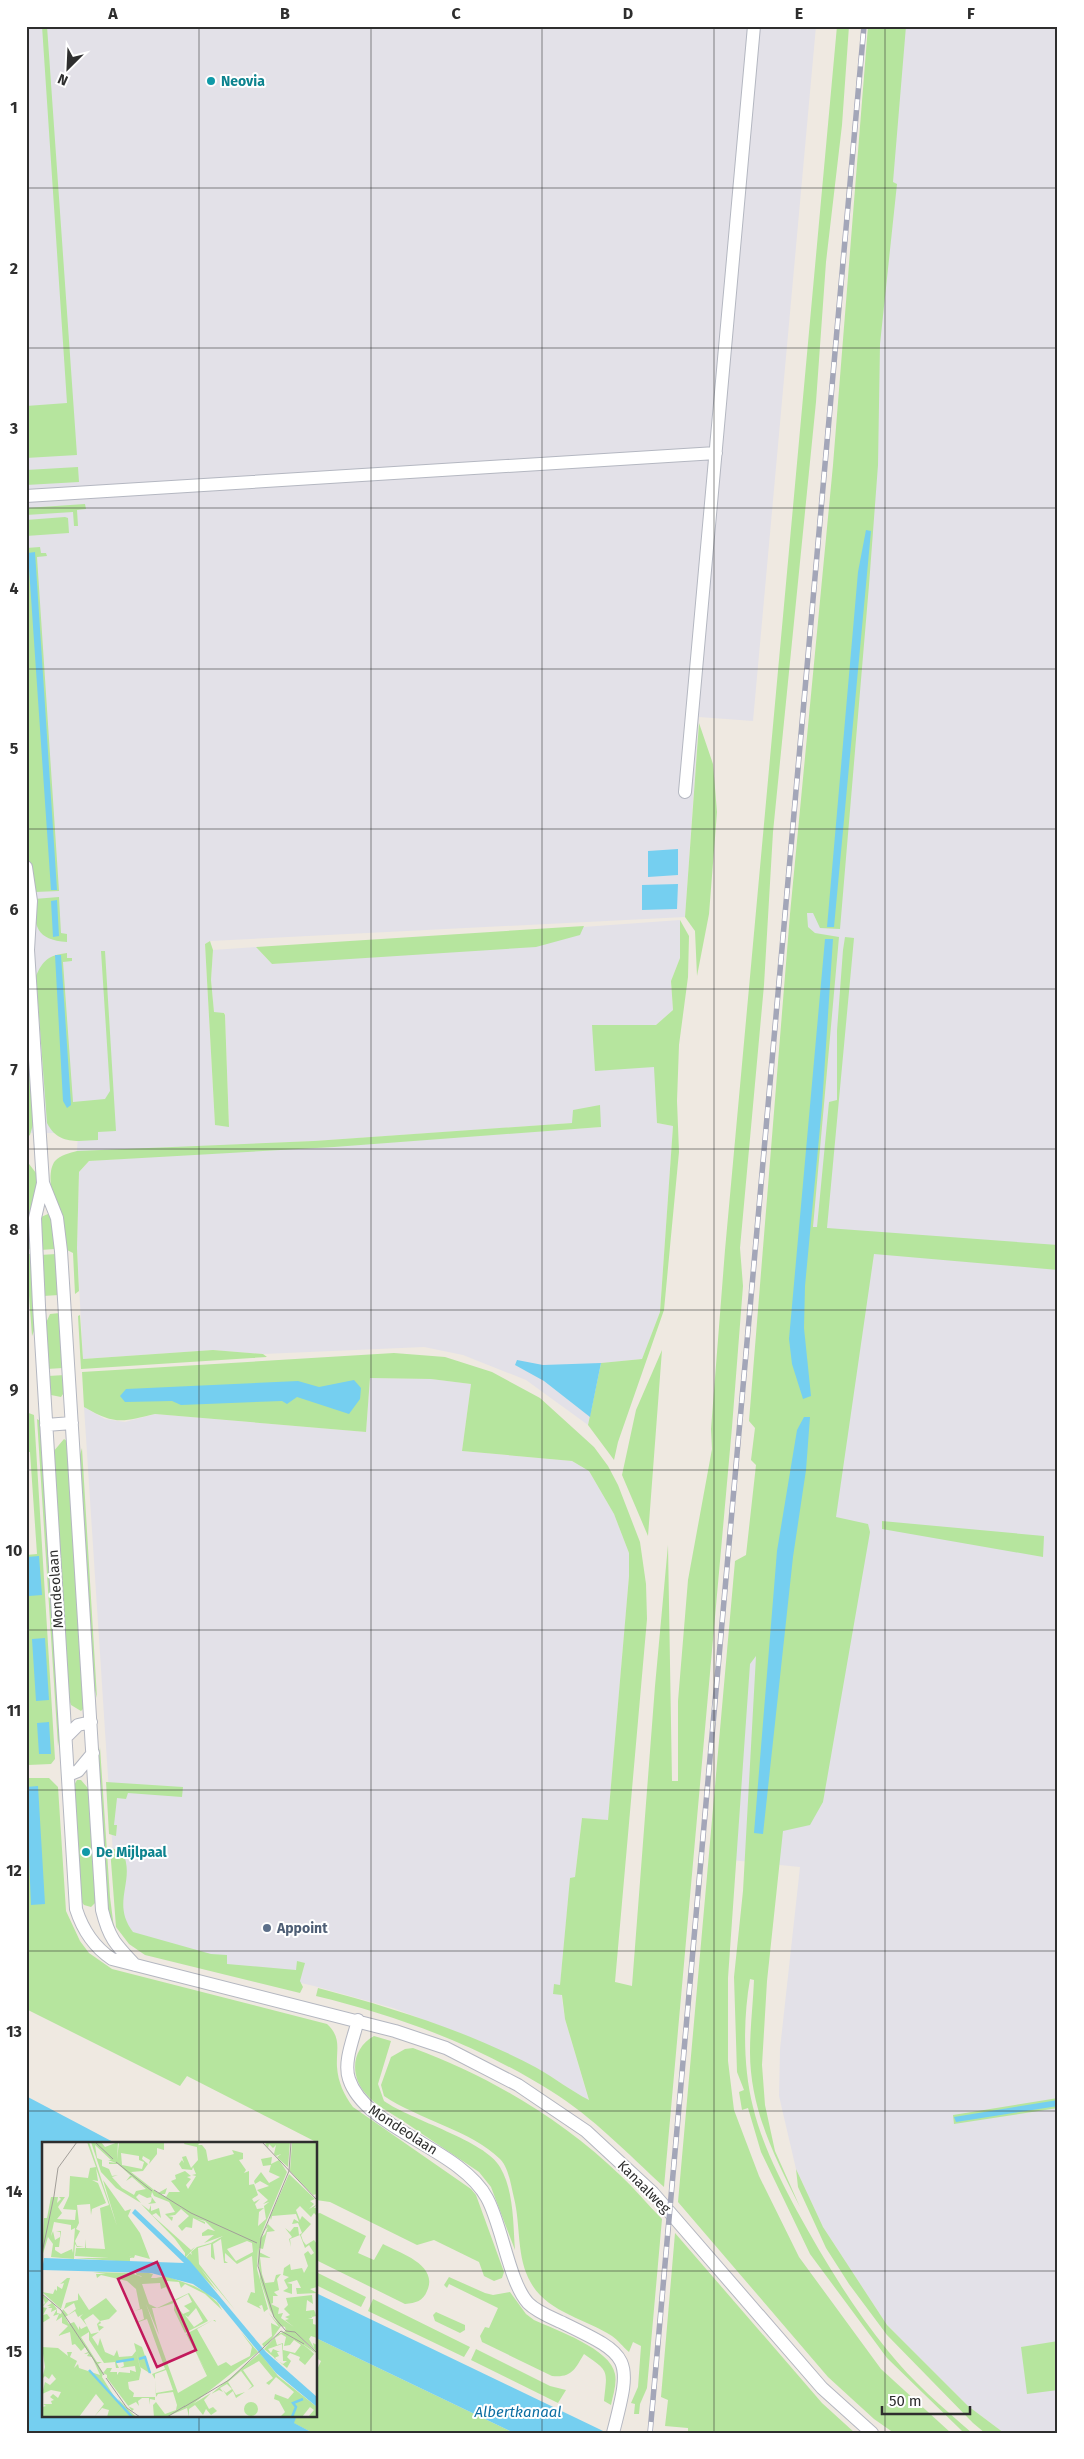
<svg xmlns="http://www.w3.org/2000/svg" width="1084" height="2459" viewBox="0 0 1084 2459" font-family="'Fira Sans',sans-serif">
  <rect width="100%" height="100%" fill="#efe9e1"/>
  <path fill="#e3e1e8" d="M26,26H816L753,721L699,717L685,917L210,941L205,944L215,1125L229,1126L225,1013H214L211,980L213,950L256,947L272,964L583,927L680,920V958L671,981L673,1010L656,1025L592,1026L655,1067L657,1123L673,1126L660,1312L642,1359L601,1363L588,1425L526,1380L463,1355L424,1347L263,1354L213,1350L83,1359L77,1248L79,1172L89,1161L601,1127L573,1110V1123L314,1141L100,1151H77L78,1133H26Z
    M880,26H1058V2433H1004L968,2406L887,2325L823,2227L796,2169L779,2096L780,2049L800,1867L731,1860L770,1392L758,1387Z
    M370,1378L431,1379L471,1384L462,1451L572,1461L589,1471L614,1514L629,1553V1576L608,1821L582,1818L575,1877L570,1879L560,1986L565,2019L589,2101L537,2068L477,2040L393,2008L314,1986L149,1948L134,1940L117,1916L84,1407L105,1419L125,1422L155,1414L366,1432Z"/>
  <path fill="#b6e59e" d="M42,26H47L77,455L26,458V406L67,403Z
    M837,26H849L842,125L826,262L816,402L773,832L764,985L740,1248L743,1286L732,1427L664,2187C628,2154 593,2117 551,2091C479,2046 399,2016 316,1996L318,1988C393,2008 468,2031 537,2068C555,2078 571,2091 589,2100L565,2019L562,1995L553,1994L554,1984L560,1985L570,1878L575,1877L582,1818L608,1820L629,1576V1553L614,1514L589,1471L572,1461L462,1451L471,1384L431,1379L370,1378L366,1432L155,1414C122,1422 115,1425 84,1407L82,1372L394,1353L445,1357L492,1372L540,1398L594,1447L608,1466L618,1485L640,1542L646,1584L647,1619L615,1982L632,1986L655,1686L668,1545L672,1781H678V1701L688,1580L712,1449L711,1429L725,1250Z
    M868,26H906L893,182L897,184L880,344L878,465L869,585L840,929L820,928L813,913H807L808,927L815,933L839,937L813,1227H817L829,1102L837,1100V1031L843,950L845,937L854,938L827,1228L1058,1245V1270L874,1254L836,1517L868,1524L870,1532L823,1802L810,1825L783,1831L767,1981L762,2065L765,2105L775,2151L800,2207C775,2158 750,2109 750,2052C750,2028 753,2004 754,1980L750,1979C743,2020 743,2067 753,2107C762,2144 779,2177 797,2211C824,2260 853,2308 888,2351C912,2381 943,2408 972,2433H964L960,2429L887,2358L810,2254L761,2152L748,2108L742,2110L739,2092L744,2090L737,2072L734,1977L743,1891L756,1656L750,1664L728,1978V2061L734,2110L759,2176L799,2257L881,2369L951,2433H894L874,2419L828,2377L678,2202L735,1561L746,1555L756,1465L751,1460L755,1428L749,1421L790,914L833,465Z
    M78,467L79,482L26,485V470Z
    M85,504L86,509L77,510L78,526H74L73,512L26,515V508Z
    M65,517L68,518L69,533L26,536V520Z
    M40,547L41,553H46L47,556L37,557L59,891L35,892L29,861L26,830V548Z
    M699,723L713,764L717,812L709,914L697,976L695,931L685,917Z
    M59,897L61,933L67,934V942C36,940 34,926 34,899Z
    M680,920L689,936L688,977L679,1045L677,1101L679,1152L664,1310L618,1442L614,1460L588,1425L601,1363L642,1359L660,1312L673,1126L657,1123L654,1067L595,1071L592,1025H656L673,1010L671,981L680,958Z
    M584,926L580,935L536,947L272,964L256,947Z
    M210,941L213,950L211,980L214,1012L224,1013L225,1015L229,1127L215,1125L205,944Z
    M101,951H105L116,1131L98,1132V1140C77,1141 58,1145 47,1123L36,976C43,960 49,955 67,953V958H72V961L63,962L73,1102L105,1099L110,1091Z
    M26,1012L34,1121L30,1135L26,1138Z
    M600,1105L601,1127L334,1147L89,1161L79,1172L77,1248L79,1291L75,1294L73,1253L65,1249C61,1230 42,1177 55,1161C60,1155 70,1153 77,1151L314,1141L572,1123L573,1110Z
    M26,1160L36,1173L38,1180L32,1251L27,1247L26,1237Z
    M48,1214L52,1220L55,1249L40,1250L41,1217Z
    M26,1254H31L35,1328L32,1336Z
    M56,1254L59,1295L43,1296L40,1255Z
    M60,1313L63,1368L47,1369L45,1325L50,1314Z
    M80,1315L83,1359L213,1350L263,1354L267,1357L81,1369L78,1316Z
    M662,1350L648,1536L622,1475L636,1410Z
    M65,1375V1391L61,1397L51,1395L48,1390V1376Z
    M26,1412L34,1415L55,1759L51,1764L28,1765L26,1555L37,1554L30,1452H26Z
    M37,1419L42,1422L61,1729L58,1746Z
    M64,1439L68,1442L85,1707L81,1711L71,1705L68,1697L53,1452Z
    M82,1448L97,1698L92,1679L80,1455Z
    M882,1521L1044,1536L1043,1557L882,1529Z
    M100,1747L110,1897L115,1936L106,1907L98,1765Z
    M26,1778H49L58,1787L66,1911L80,1941L89,1953L112,1969L327,2024C342,2038 336,2049 337,2067C338,2082 344,2095 353,2107L471,2189L476,2195L504,2272L502,2278L494,2281L484,2276L479,2262L434,2240L417,2245L330,2202L316,2200V2147L318,2143L187,2076L180,2086L26,2009Z
    M77,1780H81L92,1793L96,1902L91,1907L84,1905L81,1901L73,1787Z
    M106,1782L183,1787L182,1797L128,1793L126,1799L117,1798L114,1825H117L116,1836L109,1834Z
    M110,1848L122,1851C137,1880 110,1902 133,1932L211,1954L227,1955V1964L296,1970L297,1961L305,1963L300,1981L303,1987L300,1993L145,1955L129,1944L116,1927Z
    M374,2036L391,2041L378,2084L384,2101C411,2120 486,2141 500,2167C514,2191 513,2223 515,2250L491,2187L479,2172C454,2155 428,2138 403,2121C391,2113 375,2105 366,2094C349,2075 352,2048 374,2036Z
    M413,2048C489,2076 562,2119 620,2175C635,2189 648,2205 662,2219L647,2388L640,2404L639,2414H634L635,2404L631,2403L638,2387L641,2346L633,2342L629,2352C623,2347 618,2340 612,2336C586,2319 547,2312 531,2283C516,2257 521,2226 514,2198C511,2186 509,2168 500,2159C472,2131 418,2119 384,2096L381,2085L391,2057L405,2049Z
    M1058,2098V2108L954,2124L953,2115Z
    M796,2169L823,2227L887,2325L968,2406L1004,2433H985L973,2423L887,2335L849,2284L826,2248L798,2187Z
    M320,2213L366,2236L358,2253L374,2260L383,2244C400,2253 439,2265 427,2291C423,2301 416,2303 405,2304L316,2260V2214Z
    M675,2233L822,2403L855,2433H688V2428L665,2426L668,2400L661,2397Z
    M316,2272L366,2297L361,2307L316,2285Z
    M449,2277L485,2293L493,2295L510,2292L526,2314L534,2320C556,2330 611,2349 615,2374C617,2384 613,2395 611,2405L604,2401C607,2370 610,2372 584,2354C575,2369 572,2378 552,2376L482,2342L480,2336L485,2327L489,2328L498,2308L449,2284L447,2288L444,2285Z
    M373,2299L470,2347L464,2357L368,2311Z
    M436,2312L465,2325V2330L460,2333L435,2321L433,2315Z
    M316,2338L514,2433H313L293,2423L297,2415H316V2372L321,2361L316,2358Z
    M1058,2341V2390L1027,2394L1021,2347Z
    M476,2349L550,2386L566,2390L558,2403L471,2360Z"/>
  <path fill="#75cff0" d="M866,530L871,531L834,927H827L858,572Z
    M35,552L57,890H51L28,553Z
    M678,849V875L648,877V851Z
    M678,884L677,909L642,910V885Z
    M57,900L59,936L53,937L51,901Z
    M825,939H833L822,1106L805,1286L804,1328L811,1396L803,1399L792,1364L789,1339Z
    M55,955H61L71,1105L67,1108L63,1101Z
    M517,1360L543,1365L601,1363L590,1417L544,1381L515,1365Z
    M354,1380L361,1388L360,1399L349,1414L297,1397L287,1404L282,1401L181,1405L172,1401L125,1402L120,1396L126,1389L298,1381L319,1387Z
    M804,1417H810L806,1470L793,1557L763,1834L754,1833L777,1551L797,1430Z
    M39,1556L42,1595L29,1596L27,1557Z
    M45,1638L49,1700L36,1701L32,1639Z
    M49,1722L51,1754H39L37,1723Z
    M38,1786L45,1904L31,1905L26,1787Z
    M26,2096L115,2143H44V2415H297L294,2423L313,2433H26Z
    M1058,2100V2106L956,2122L954,2117Z
    M316,2293L599,2429L607,2433H514L316,2338Z"/>
  <g fill="none" stroke-linecap="round" stroke-linejoin="round">
    <defs>
      <path id="minor" d="M26,496L716,453
        M685,792L754,26
        M26,867L31,901L28,950L43,1183
        M46,1425L72,1423
        M66,1737L78,1725L91,1722
        M68,1775L78,1771L93,1753
        M135,1965C115,1944 109,1938 102,1910L61,1251L57,1218L43,1183L35,1218L39,1306L76,1909C83,1931 94,1947 112,1959L395,2031L446,2048L518,2085L586,2131L653,2193L822,2388L872,2433
        M358,2020C354,2037 343,2062 349,2079C365,2129 460,2148 487,2198C502,2225 509,2282 528,2303C537,2312 550,2317 561,2322C631,2356 633,2356 613,2433"/>
    </defs>
    <use href="#minor" stroke="#b4b7c1" stroke-width="14"/>
    <use href="#minor" stroke="#fff" stroke-width="12"/>
    <defs>
      <path id="rail" d="M650,2433L864,26"/>
    </defs>
    <use href="#rail" stroke="#a3a6b8" stroke-width="5.5"/>
    <use href="#rail" stroke="#fff" stroke-width="4" stroke-dasharray="11" stroke-linecap="butt"/>
  </g>
  <path fill="none" stroke="#2e2e2e" stroke-width="1" stroke-opacity="0.55" d="M199,26V2143M371,26V2433M542,26V2433M714,26V2433M885,26V2433M26,188H1058M26,348H1058M26,508H1058M26,669H1058M26,829H1058M26,989H1058M26,1149H1058M26,1310H1058M26,1470H1058M26,1630H1058M26,1790H1058M26,1951H1058M26,2111H1058M26,2271H44M316,2271H1058M199,2415V2433"/>
  <g fill="#0f9aa8" stroke="#fff" stroke-width="2">
    <circle cx="211" cy="81" r="5"/>
    <circle cx="86" cy="1852" r="5"/>
  </g>
  <circle fill="#5c6f8a" stroke="#fff" stroke-width="2" cx="267" cy="1928" r="5"/>
  <g text-anchor="middle" dominant-baseline="central" stroke-width="4" stroke-linejoin="round" paint-order="stroke">
    <g font-size="14" font-weight="bold" fill="#0d838f" stroke="#fff" text-anchor="start">
      <text x="221" y="81">Neovia</text>
      <text x="96" y="1852">De Mijlpaal</text>
    </g>
    <g font-size="14" fill="#2e2e2e" stroke="#fff">
      <text transform="translate(56 1589) rotate(-94)">Mondeolaan</text>
      <text transform="translate(403 2130) rotate(33)">Mondeolaan</text>
      <text transform="translate(644 2187) rotate(45)">Kanaalweg</text>
    </g>
    <g font-size="14" font-weight="bold" fill="#4e5e75" stroke="#fff" text-anchor="start">
      <text x="277" y="1928">Appoint</text>
    </g>
    <g font-size="15" font-style="italic" fill="#0d6fa3" stroke="#fff">
      <text x="518" y="2412">Albertkanaal</text>
    </g>
  </g>
  <g transform="translate(42 2142)">
    <rect width="275" height="275" fill="#efe9e1"/>
    <path d="M45,0H47L75,84L61,38L83,69L89,67L86,74L98,91L108,117L93,113L92,116L86,114L91,116H88V120L33,116H67L33,114L34,106H43L44,97V106L63,107L58,66L67,63L54,26L56,39L50,38L56,41L64,61L50,67L49,73L48,62L35,63L37,81L34,87L38,89L33,99L35,104L42,105H35L33,102L32,117L9,115L11,102L6,95L0,115L2,76H5L9,55H16L15,61L19,57L17,55H23L16,65L20,71L15,77L33,78L34,68L21,67L27,54L28,34L46,36L48,26L54,25ZM12,80L29,83V88L33,86L31,111L30,107L19,112L13,108V105H17L19,89H14L18,90V95L13,98L11,89L9,94ZM49,0H59L63,5L76,0L75,18L77,0H122V8L115,6V12L107,22L108,18L101,14L100,17L106,22L101,29L89,30L116,51L125,46L123,52H118L124,55L127,50H138L129,39L134,37L133,33L143,29L149,34L145,35L149,37L144,43L146,47L154,34L150,33L154,32L151,25L150,28L140,27L137,22L140,18L142,21L140,15L144,14L149,26L156,18L155,5L142,2L143,0H159L156,3H160L164,8L166,19L192,12L190,8L201,11V17L197,18L204,28L202,31L207,29V43L212,42L216,53L210,57L212,60L218,57L213,62L215,67L222,66L217,70L216,84L224,77L222,64L227,60L221,62L226,58L215,48L227,44L218,39L213,42L212,39L219,30L227,41L238,35L227,30L229,23L221,24L219,17L230,15L229,22L237,18L245,30L217,97L223,84L219,96L223,92L226,85L223,88L228,77L226,82L233,89L225,90L221,107L217,106V110L229,116L218,115L220,132L223,141L232,140L234,133L239,132L235,137L237,148L232,150L236,154H231V161L229,162L237,166L236,172L241,171L239,176L252,185L243,178L247,177L243,175L248,173L242,167L246,163L244,156L270,153L271,162L265,158L264,169L272,168L273,170L274,174L270,175L269,170L270,176L266,177H271V182L275,183V196L269,194L267,197L272,206L271,201L275,203V210L255,192L275,212L246,192L267,207L275,214L264,205L272,212L263,223L257,218L258,215L248,211L245,215L249,219L245,226L222,207L236,192L244,189L243,185L239,184L227,201L222,205L220,202L230,194L229,181L237,185L226,170L236,182L228,168L218,137L216,106L215,127L226,167L222,170L220,163L217,164L219,167L205,160L209,150L213,151L210,114L195,122L183,111V119L186,121H182L179,97L171,102L173,118L169,115V102L156,106L157,122L193,168L159,127L175,149L143,117L148,111L150,113L149,110L155,105L169,101L181,94L162,101L172,93L160,94V91L166,87L173,89L163,79L155,77L163,80V82L151,76L150,86L144,85L140,89L136,84L147,74L139,67L133,73L126,74L131,75L130,79L123,72L133,70L127,60L112,54L110,50L109,54L114,61L106,62L109,60L110,55L105,56L97,52L94,55L99,61L74,46L59,30ZM53,3L69,18H66L74,21L67,20V22H76L89,34H88L84,39L90,35L104,47L94,49L92,53L80,46L70,35L76,33L70,34L67,27L60,24V18L55,16ZM79,11L97,14V18L102,20L100,27L80,23ZM205,99L210,101L211,110L194,119L185,107ZM239,192L244,195L242,204L248,203L252,198L259,203L253,211L241,208V219H245L241,222L232,216L237,214L235,210H238L231,207L229,211L226,207L240,202V218L241,201L235,203L233,196ZM226,0H248L246,25L239,19L242,16L239,19L235,15L239,12L234,14L232,12L234,3L231,6L227,2L226,6L223,2ZM250,0H275V52L271,53L248,29ZM247,32L273,57L268,59L272,62L267,67L274,63L272,66H275V74L272,71L269,75L258,64L254,68L258,78L260,74L269,82L259,93L261,99L264,103L272,98L275,102V145L268,147L275,151L255,152L254,146H259L255,138L245,141L250,142V152L241,149L246,146L242,138L247,135L241,133L242,126L248,122L249,128L260,126L262,131L266,124L262,112L266,109L269,113L272,111L267,103L263,106L258,93L248,97L249,105L247,97L250,95L243,86L248,90L252,85H256L257,93L260,91L256,81L250,82L252,77L257,80L254,72L230,74L229,78L228,75ZM99,62L107,68L109,63V69L117,66L119,76L114,71L110,73L149,108L153,105L143,116V111L133,97ZM51,130L89,131L100,135L99,134L95,133L94,132V131H107L111,132L109,136H114L124,134L152,144L165,151L176,161L180,168L163,152L143,142L139,146L137,140L124,139L130,158L124,145L119,147L118,141L100,142L107,162L115,166L147,151L166,179L143,191L132,168L114,177L132,168V161L116,166H110L117,193L104,162L136,251L165,234L155,213L166,233L144,192L171,178H173L174,180L171,178L155,187L176,224L184,220L189,224L208,214L210,205L199,190L216,210L151,262L169,251L162,258L167,267L171,265L175,269L169,273L164,267L161,273L153,263L147,267V275L145,266L124,275H112L111,263L114,260L123,272L134,268L135,263L131,250L116,252L114,255L113,238L114,251L131,248L124,228L113,232V237L110,232L123,227L105,177L94,181L91,170L95,180L102,177L100,167L92,169L98,167L94,147L85,139L59,133L55,136L54,132H64ZM146,152L150,160L142,164L148,169L141,172L131,160ZM154,166L161,179L152,185L143,173L146,175ZM25,136H28L19,167L0,150L11,152L13,147L15,149V144L20,147L22,141L18,142ZM36,151L47,168L64,156L75,169L67,177L58,179L59,181L56,183L62,185L57,189L55,182L58,179L51,172L42,178L49,192L57,190L50,195L56,204L58,196L63,210L72,214L75,208L77,215L90,214L94,209L99,228L97,238L86,240L87,247L92,251L91,255H113V258L108,257V263L107,256H100L96,259L97,264L94,260L86,264L92,267L90,269L65,236V233L61,231L60,235L75,259L78,261L76,257L94,275H65L67,268L60,266L52,275L62,262L54,252L37,275H0V265L4,264L1,262H10L9,259L12,258L8,255L11,252L16,256L19,250L9,248L0,252L3,240L8,243L14,237L10,232L7,237L3,234L0,237L3,225L0,205L16,206L26,214L25,210H30L28,215L35,219L32,226L36,222L37,226L58,233L50,215L45,214L47,211L44,212H42L46,210L43,205L39,209L33,202L30,203L28,190L16,194L26,184L20,181V175L14,179L17,172L11,174L15,167L9,170L10,166H6L9,164H5L10,161L7,158L0,165L5,166L1,173L5,172L8,176L0,181V164L3,161L0,153L10,160L15,167V171L19,172L21,167L26,173L34,167L32,161L22,167L24,161L36,158ZM33,169L36,175L41,172L38,175L45,184L39,187L37,184V188L32,180L27,182L23,175ZM47,190V198L62,221L73,220L74,226H65L62,222L65,226L61,231L56,222L60,220H55L39,195ZM81,218L82,224L78,226L93,224L94,230L88,228V231L77,230L75,233V230H68L70,226H77L74,220ZM92,201L100,205L109,232L98,225ZM218,211L236,234L275,265V275H266L272,268L268,265L260,275H238L243,270L237,259L232,257L233,252L246,257L252,250L234,235L227,243L224,241L231,236L217,219L201,228L212,244L206,248L210,244L199,229L186,240L194,253L203,250L194,256L191,249L185,254L181,248L184,251L190,247L185,242L178,246L181,250L177,248L169,252ZM202 267a7 7 0 1 1 14 0a7 7 0 1 1-14 0Z" fill="#b6e59e" fill-rule="evenodd"/>
    <path d="M93,67L148,119L224,210L275,255V265L234,231L174,158L151,142L109,131L0,128L2,116L142,121L90,71Z" fill="#75cff0"/>
    <path fill="none" stroke="#75cff0" stroke-width="2.5" d="M97,217L103,215L108,231M74,220L92,217M47,228L90,275M250,275L254,265L251,261L261,257"/>
    <path fill="none" stroke="#a29e99" stroke-width="1" d="M53,0L71,17M220,0L275,58M249,0L247,29L219,96L216,124L232,175L244,189L253,190L275,211M74,20L110,49M112,48L149,71L215,101M12,54L16,26L35,0M0,111L12,54M0,152L19,168L62,233M64,236L85,266L98,275M142,265L187,238L239,189L262,202M125,275L143,264"/>
    <path fill="#c2185b" fill-opacity="0.15" stroke="#c2185b" stroke-width="2.5" d="M115,120L154,208L115,225L76,137Z"/>
    <rect width="275" height="275" fill="none" stroke="#2e2e2e" stroke-width="2.5"/>
  </g>
  <rect width="1084" height="2459" fill="none" stroke="#ffffff" stroke-width="55"/>
  <g transform="translate(68 68) rotate(204)" stroke="#ffffff" stroke-width="4" paint-order="stroke">
  <path d="M0-4L9 19L0 12L-9 19Z" fill="#2e2e2e"/>
  <text y="-8" font-size="14" font-weight="bold" text-anchor="middle" fill="#2e2e2e">N</text>
  </g>
  <path d="M882 2406v8h88v-8" fill="none" stroke="#2e2e2e" stroke-width="2.5"/>
  <text x="889" y="2406" font-size="15" fill="#2e2e2e" stroke="#ffffff" stroke-width="4" paint-order="stroke">50 m</text>
  <rect x="28" y="28" width="1028" height="2404" fill="none" stroke="#2e2e2e" stroke-width="2"/>
  <g font-size="16" text-anchor="middle" font-weight="bold" fill="#2e2e2e">
    <text x="113" y="19">A</text>
    <text x="285" y="19">B</text>
    <text x="456" y="19">C</text>
    <text x="628" y="19">D</text>
    <text x="799" y="19">E</text>
    <text x="971" y="19">F</text>
    <text x="14" y="113">1</text>
    <text x="14" y="274">2</text>
    <text x="14" y="434">3</text>
    <text x="14" y="594">4</text>
    <text x="14" y="754">5</text>
    <text x="14" y="915">6</text>
    <text x="14" y="1075">7</text>
    <text x="14" y="1235">8</text>
    <text x="14" y="1395">9</text>
    <text x="14" y="1556">10</text>
    <text x="14" y="1716">11</text>
    <text x="14" y="1876">12</text>
    <text x="14" y="2037">13</text>
    <text x="14" y="2197">14</text>
    <text x="14" y="2357">15</text>
  </g>
</svg>
